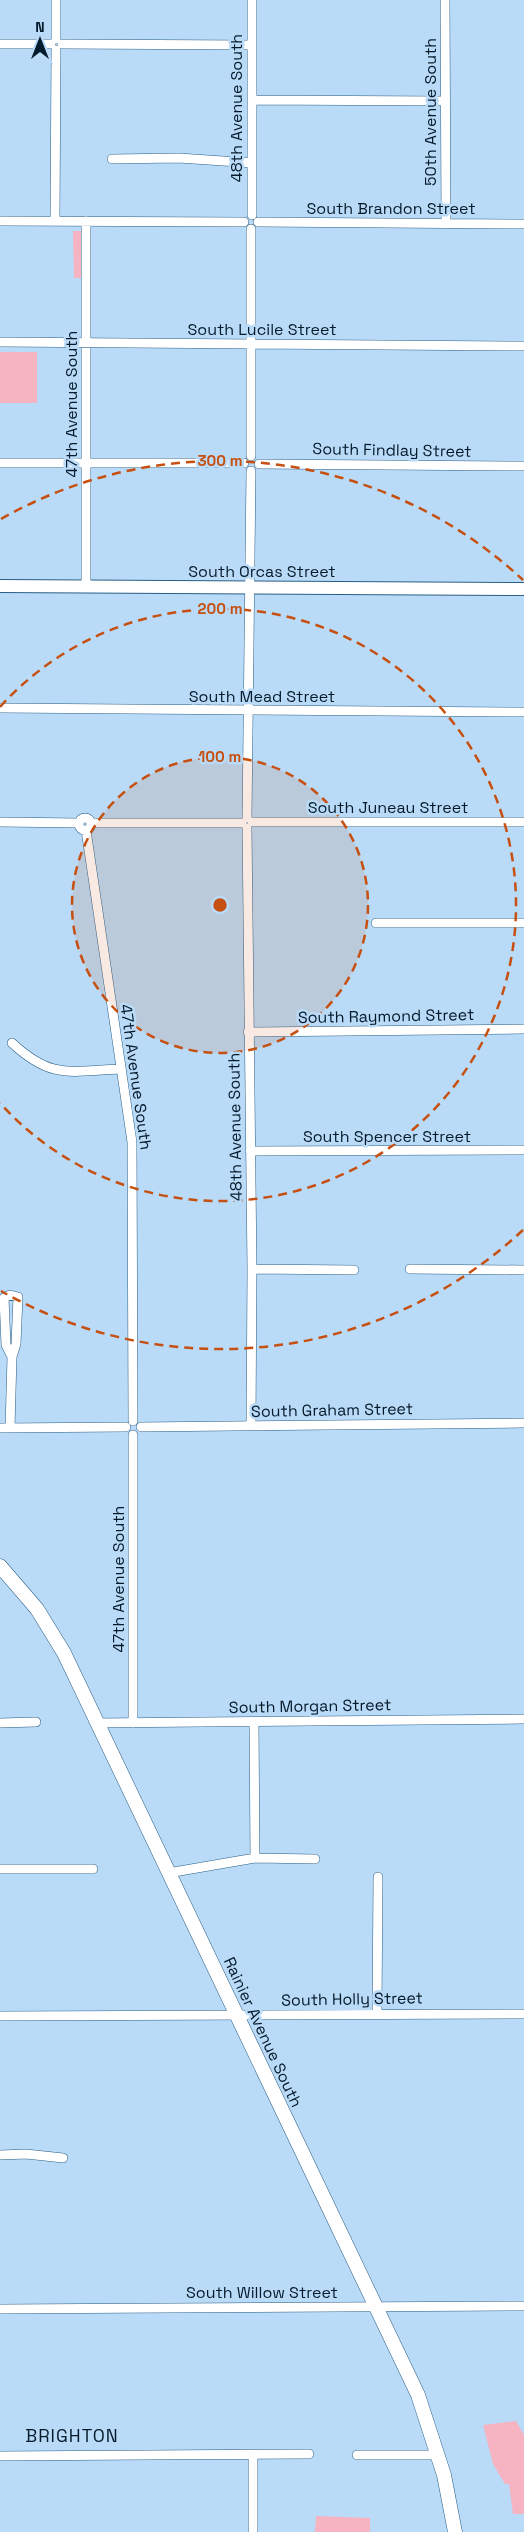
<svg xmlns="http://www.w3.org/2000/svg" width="524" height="2532" viewBox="0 0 524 2532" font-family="'Space Grotesk',sans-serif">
  <rect width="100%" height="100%" fill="#badbf7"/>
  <path fill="#f6b3c2" d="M73,231H82V278H74Z
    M0,352H37V403H0Z
    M516,2421L524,2435V2514H513L509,2484H505L493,2464L483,2425Z
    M316,2516L370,2518V2532H315Z"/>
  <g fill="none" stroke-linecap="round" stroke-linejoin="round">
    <defs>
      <path id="street" d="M445,0L446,223
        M56,39V0
        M0,44H51
        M62,44L251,45
        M252,100L445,101
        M112,159L179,158L252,163
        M252,215V0
        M0,221L244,222
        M55,221L56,50
        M86,221V586
        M258,222L524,224
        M251,229V456
        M0,342L524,346
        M0,463H244
        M259,464L524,466
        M0,708L524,712
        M79 824a6 6 0 1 1 12 0a6 6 0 1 1-12 0Z
        M247,818L251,471
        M0,822L79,823
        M252,822H524
        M91,823H242
        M247,828L252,1269L251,1426
        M86,830L132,1142L133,1421
        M376,923H524
        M248,1032L524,1029
        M12,1043C52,1080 70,1071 121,1069
        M250,1151L524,1150
        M252,1269L354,1270
        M410,1269L524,1270
        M141,1427L524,1423
        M0,1428L126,1427
        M10,1428L12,1357L6,1345L4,1298L10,1295L18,1297L16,1344L12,1357
        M254,1722L255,1858
        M0,1723L36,1722
        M97,1723L524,1719
        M133,1723V1435
        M0,1869H93
        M168,1873L255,1858L315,1859
        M377,2014L378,1877
        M0,2016L524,2014
        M0,2155L26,2154L63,2158
        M0,2309L524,2306
        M253,2455V2532
        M357,2455H438
        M0,2456L309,2454"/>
      <path id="secondary" d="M0,586L524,589"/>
      <path id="primary" d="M0,1566L37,1609L64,1653L418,2395L444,2475L455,2532"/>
    </defs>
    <use href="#street" stroke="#295e86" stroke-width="10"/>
    <use href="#secondary" stroke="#295e86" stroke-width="14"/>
    <use href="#primary" stroke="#295e86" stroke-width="15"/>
    <use href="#street" stroke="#fff" stroke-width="9"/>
    <use href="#secondary" stroke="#fff" stroke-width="12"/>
    <use href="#primary" stroke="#fff" stroke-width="14"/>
  </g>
  <circle cx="220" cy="905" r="148" fill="#c65011" fill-opacity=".12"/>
  <g fill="none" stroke="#c65011" stroke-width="2.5" stroke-dasharray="9 6">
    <circle cx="220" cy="905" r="148"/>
    <path d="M0 707A296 296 0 1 1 0 1103"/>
    <path d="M523 1230A444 444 0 0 1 1 1291M1 519A444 444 0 0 1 523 580"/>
  </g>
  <g text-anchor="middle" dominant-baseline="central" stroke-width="5" stroke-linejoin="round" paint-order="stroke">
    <g font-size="16" fill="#051a2b" stroke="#badbf7">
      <text transform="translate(236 108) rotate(-90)">48th Avenue South</text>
      <text transform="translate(430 112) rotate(-90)">50th Avenue South</text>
      <text x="391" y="208">South Brandon Street</text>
      <text x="262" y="329">South Lucile Street</text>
      <text transform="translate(71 404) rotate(-90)">47th Avenue South</text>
      <text transform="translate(392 450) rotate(1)">South Findlay Street</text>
      <text x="262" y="571">South Orcas Street</text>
      <text x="262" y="696">South Mead Street</text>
      <text x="388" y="807">South Juneau Street</text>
      <text transform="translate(386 1016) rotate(-1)">South Raymond Street</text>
      <text transform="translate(136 1077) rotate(82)">47th Avenue South</text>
      <text transform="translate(235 1127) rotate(-91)">48th Avenue South</text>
      <text x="387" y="1136">South Spencer Street</text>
      <text transform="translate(332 1410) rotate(-1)">South Graham Street</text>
      <text transform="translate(118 1579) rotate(-90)">47th Avenue South</text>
      <text transform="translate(310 1706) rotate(-1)">South Morgan Street</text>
      <text transform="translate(352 1999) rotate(-1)">South Holly Street</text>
      <text transform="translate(263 2032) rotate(65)">Rainier Avenue South</text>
      <text x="262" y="2292">South Willow Street</text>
    </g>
    <g font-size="18" letter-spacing="1" fill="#051a2b" stroke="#badbf7">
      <text x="72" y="2435">BRIGHTON</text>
    </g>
  </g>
  <circle cx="220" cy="905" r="8" fill="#c65011" stroke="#badbf7" stroke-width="2.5"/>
  <g font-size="15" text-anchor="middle" font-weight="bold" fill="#c65011" stroke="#badbf7" stroke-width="5" stroke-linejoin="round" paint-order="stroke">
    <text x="220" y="466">300 m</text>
    <text x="220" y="614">200 m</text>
    <text x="220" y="762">100 m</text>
  </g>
  <g transform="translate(40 40)" stroke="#badbf7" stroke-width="4" paint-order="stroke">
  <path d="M0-4L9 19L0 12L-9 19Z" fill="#051a2b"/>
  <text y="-8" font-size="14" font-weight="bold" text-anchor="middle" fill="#051a2b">N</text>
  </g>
</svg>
